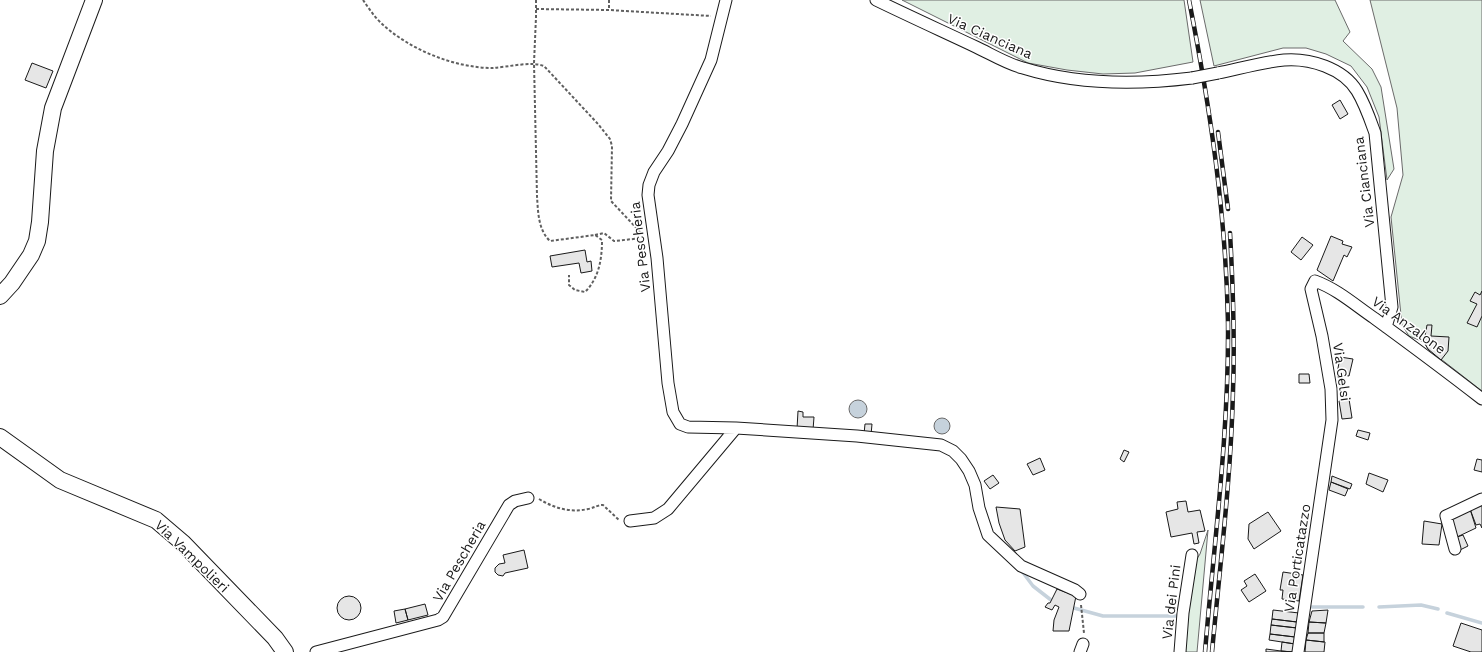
<svg xmlns="http://www.w3.org/2000/svg" width="1482" height="652" viewBox="0 0 1482 652" font-family="'Work Sans',sans-serif">
  <rect width="100%" height="100%" fill="#fff"/>
  <path fill="#e0efe3" stroke="#6a6a6a" d="M902,0H1184L1193,62L1135,73L1103,74L1067,70L1028,63Z
    M1200,0H1335L1350,32L1343,41L1372,69L1381,87L1394,169L1387,180L1379,117L1367,87L1351,66L1326,54L1306,48H1283L1214,66Z
    M1370,0H1482V391L1428,349L1424,342L1409,336L1402,325L1391,217L1403,175L1397,108Z
    M1208,530L1197,652H1184L1193,565L1200,554Z"/>
  <path fill="#c6d2dc" stroke="#6a6a6a" d="M849 409a9 9 0 1 1 18 0a9 9 0 1 1-18 0Z
    M934 426a8 8 0 1 1 16 0a8 8 0 1 1-16 0Z"/>
  <g fill="none" stroke-linecap="round" stroke-linejoin="round">
    <path stroke="#c6d2dc" stroke-width="3.5" d="M1021,570L1033,586L1051,600
      M1312,607H1363
      M1379,607L1421,605L1438,609
      M1074,608L1103,616H1177
      M1447,613L1482,623"/>
  </g>
  <path fill="#e6e6e6" stroke="#1a1a1a" d="M32,63L53,71L46,88L25,80Z
    M1340,100L1348,114L1340,119L1332,105Z
    M1331,236L1343,241L1342,244L1352,247L1347,257L1344,255L1333,281L1317,270Z
    M1302,237L1313,245L1301,260L1291,252Z
    M585,250L587,262L591,261L592,271L581,273L579,263L552,267L550,256Z
    M1482,291V316L1477,327L1467,323L1477,304L1470,301L1475,292L1480,295Z
    M1427,325H1432L1431,336L1449,337L1448,351L1441,360L1428,349L1424,342Z
    M1340,357L1353,359L1349,376L1337,374Z
    M1299,374H1309L1310,383H1299Z
    M1349,399L1352,418L1342,419L1339,401Z
    M798,411L803,412V417H814L813,430L797,429Z
    M865,424H872L871,435L864,434Z
    M1358,430L1370,433L1368,440L1356,436Z
    M1124,450L1129,452L1124,462L1120,459Z
    M1040,458L1045,470L1033,475L1027,464Z
    M1477,459L1482,460V472L1474,470Z
    M1369,473L1388,480L1383,492L1366,484Z
    M993,475L999,483L990,489L984,481Z
    M1332,476L1352,484L1350,489L1331,482Z
    M1331,482L1348,489L1345,496L1329,490Z
    M1186,501L1188,512L1200,510L1205,531L1197,532L1199,543L1194,544L1192,533L1171,537L1166,512L1178,509L1177,502Z
    M1482,503V528L1480,524L1476,525L1470,509Z
    M996,507L1020,509L1025,547L1015,551L1005,540L999,523Z
    M1470,509L1476,528L1457,537L1452,518Z
    M1268,512L1281,531L1254,549L1248,539L1249,524Z
    M1424,521L1442,524L1439,545L1422,544Z
    M1463,535L1468,546L1458,551L1457,537Z
    M524,550L528,568L505,573L503,576L498,575L495,572V568L499,564L505,563L503,555Z
    M1283,572L1303,575L1299,601L1282,599L1283,590H1280Z
    M1255,574L1266,591L1249,602L1241,590L1247,586L1244,581Z
    M1057,589L1076,596L1069,631H1053L1054,620L1059,607L1055,605L1052,610L1045,607L1048,603H1050Z
    M337 608a12 12 0 1 1 24 0a12 12 0 1 1-24 0Z
    M425,604L428,615L408,620L405,609Z
    M405,609L408,620L396,623L394,611Z
    M1273,610L1299,613L1297,622L1272,619Z
    M1328,610L1326,623L1309,622L1312,611Z
    M1272,619L1297,622V628L1271,625Z
    M1309,622L1326,623L1324,633H1308Z
    M1461,623L1482,630V652H1471L1453,646Z
    M1271,625L1297,628L1295,637L1270,634Z
    M1308,633H1324V642L1306,640Z
    M1270,634L1295,637V644L1269,640Z
    M1306,640L1325,642L1324,652H1305Z
    M1282,642L1295,644L1294,652L1281,651Z
    M1266,649L1281,651L1292,652H1266Z"/>
  <g fill="none" stroke-linecap="round" stroke-linejoin="round">
    <defs>
      <path id="street" d="M726,0L711,60L682,124L668,151L654,172L649,185L648,195L657,258L668,383L673,412L680,424L688,427L736,428L857,436L941,445L953,451L961,459L969,471L975,485L979,508L988,535L1021,566L1075,590L1080,594
        M876,0C909,16 942,31 976,47C991,54 1007,64 1023,68C1078,85 1135,85 1192,78
        M1218,73C1238,69 1263,62 1284,60C1310,58 1343,68 1357,91C1365,104 1370,119 1375,133L1392,307L1386,327
        M630,521L654,518L668,509L736,428
        M1455,549L1446,516L1482,499
        M316,652L438,620L443,617L509,505L515,501L528,498
        M1080,652L1083,644
        M1180,652L1183,613L1192,555
        M1298,652L1332,420L1331,389L1322,336L1311,289L1315,281C1337,289 1355,305 1374,318C1411,345 1446,371 1482,399"/>
      <path id="secondary" d="M0,296L12,283L31,255L37,241L40,222L45,151L53,108L94,0
        M0,437L60,480L156,520L183,543L275,638L285,652"/>
    </defs>
    <use href="#street" stroke="#1a1a1a" stroke-width="13"/>
    <use href="#secondary" stroke="#1a1a1a" stroke-width="18"/>
    <path stroke="#5f5f5f" stroke-width="2" stroke-dasharray="3 2" stroke-linecap="butt" d="M363,0C368,7 373,15 380,22C408,49 454,68 493,68C508,67 531,61 544,66L598,124L610,139L612,146L611,201L642,234
      M536,0V17L534,63L537,196C538,211 538,230 550,241L595,235L602,240C602,259 599,278 585,292L575,290L569,285V275
      M609,0V10
      M536,9L609,10L711,16
      M595,235L604,233L614,241L643,238
      M539,499C554,508 570,513 588,509C594,508 597,505 603,505L619,520
      M1081,605L1084,633"/>
    <use href="#street" stroke="#fff" stroke-width="11"/>
    <use href="#secondary" stroke="#fff" stroke-width="16"/>
    <defs>
      <path id="rail" d="M1189,0C1210,107 1226,214 1228,323C1229,433 1214,543 1205,652
        M1218,132L1228,209
        M1212,652C1220,565 1231,478 1233,391C1235,338 1233,286 1230,233"/>
    </defs>
    <use href="#rail" stroke="#1a1a1a" stroke-width="4.5"/>
    <use href="#rail" stroke="#fff" stroke-width="3" stroke-dasharray="9" stroke-linecap="butt"/>
    <defs>
      <path id="street-bridge" d="M1192,78L1218,73"/>
    </defs>
    <use href="#street-bridge" stroke="#1a1a1a" stroke-width="13" stroke-linecap="butt"/>
    <use href="#street-bridge" stroke="#fff" stroke-width="11"/>
  </g>
  <g text-anchor="middle" dominant-baseline="central" stroke-width="3" stroke-linejoin="round" paint-order="stroke">
    <g font-size="14" fill="#1a1a1a" stroke="#fff">
      <text transform="translate(990 36) rotate(24)">Via Cianciana</text>
      <text transform="translate(1364 182) rotate(-97)">Via Cianciana</text>
      <text transform="translate(640 247) rotate(-97)">Via Pescheria</text>
      <text transform="translate(1409 325) rotate(36)">Via Anzalone</text>
      <text transform="translate(1342 372) rotate(82)">Via Gelsi</text>
      <text transform="translate(192 556) rotate(44)">Via Vampolieri</text>
      <text transform="translate(1297 558) rotate(-81)">Via Porticatazzo</text>
      <text transform="translate(459 561) rotate(-60)">Via Pescheria</text>
      <text transform="translate(1171 602) rotate(-83)">Via dei Pini</text>
    </g>
  </g>
</svg>
